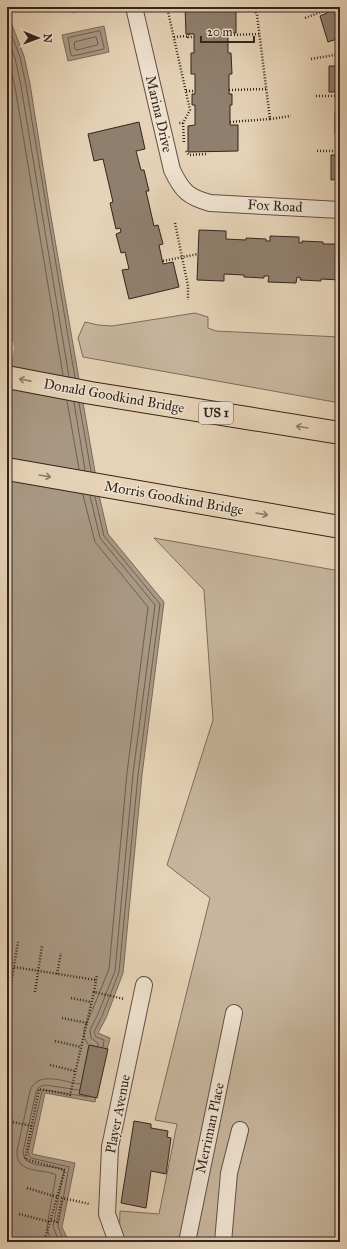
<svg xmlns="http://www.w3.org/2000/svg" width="347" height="1249" viewBox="0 0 347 1249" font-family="'IM FELL Great Primer',serif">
  <rect width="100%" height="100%" fill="#e6d3b7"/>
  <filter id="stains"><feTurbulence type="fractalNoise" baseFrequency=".005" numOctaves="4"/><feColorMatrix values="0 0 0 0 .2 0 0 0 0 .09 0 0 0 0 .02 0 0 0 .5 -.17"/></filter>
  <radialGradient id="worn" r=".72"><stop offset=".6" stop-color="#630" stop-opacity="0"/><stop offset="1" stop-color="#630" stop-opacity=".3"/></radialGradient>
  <path fill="#c7b59d" stroke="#7c6c5d" d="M195,313L208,317V328L216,331L340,337V403L83,357L78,338L85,322L98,325L112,326Z
    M154,538L340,571V1242H119L120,1211L159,1214L177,1124L155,1120L210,898L167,865L213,720L204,590Z"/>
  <path fill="#a99883" stroke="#796a5a" d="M7,12L24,56L30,84L50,211L99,495L108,534L164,602L142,775L123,973L106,1018L98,1033L110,1038L98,1084L95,1102L45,1093L32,1154L75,1163L62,1227L69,1242H7Z
    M104,26L109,52L68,61L62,35Z"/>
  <path fill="#e6d3b7" d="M7,338L13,342L14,348L7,387Z"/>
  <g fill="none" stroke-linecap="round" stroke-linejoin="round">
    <path stroke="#6e5e50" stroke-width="1" d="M7,23L20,57L26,85L75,378
      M100,31L104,47V49L73,56L71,55L68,38Z
      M7,37L15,58L21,86L69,377
      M96,37L98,43L97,45L77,50L75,49L74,43L75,42Z
      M7,54L15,87L63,375
      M67,401L79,469
      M74,402L85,470
      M79,403L91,471
      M83,495L95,542L148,607L127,773L109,969L92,1011L84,1029V1037L88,1044
      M90,496L100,538L155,605L133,774L115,971L98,1014L90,1030L91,1038L98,1043V1046
      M95,497L104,536L160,604L138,775L119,972L102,1016L94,1032L96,1037L104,1040L103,1047
      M52,1242L48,1232L47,1226L56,1175C43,1168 16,1175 17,1151L30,1091C37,1070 64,1082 80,1084
      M59,1242L53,1226L64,1170C52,1164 23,1169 23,1152L36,1092L39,1087L45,1085L79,1090
      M64,1242L58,1226L69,1167L31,1158L29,1156L28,1152L42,1091L46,1090L88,1097"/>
  </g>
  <path fill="#907f6d" stroke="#32241d" d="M185,7H236V33H228V53H231L232,74H229V94H232V105H230V125H238V151L188,152V126L195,125V105H192V94H195V74H191V53H194V34H186Z
    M326,7H340V38L328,42L320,16L327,13Z
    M329,66H340V179L331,180V155H339V133H335V112H338V92H329Z
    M139,122L145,149L136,151L141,170H144L149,191H146L154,226L158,225L163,244L159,245L163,264L173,262L179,287L129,299L122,270L129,269L125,252L121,253L116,234L121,232L120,228L116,229L110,203L113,202L103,159L94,161L88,134Z
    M199,230L226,231V239L246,240V238L266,239V241H270V236L299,237V243H302V241L323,242V244H340V280L321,279V281L300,280L301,278L297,277L296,283L268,282L269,276H264V278L244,277V275L224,274V281L197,280Z
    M89,1045L108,1049L97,1098L79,1094Z
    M134,1121L151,1124V1128L168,1131L167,1137L171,1138L166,1174L151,1171L146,1208L121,1203Z"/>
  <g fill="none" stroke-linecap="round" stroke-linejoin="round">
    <defs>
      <path id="street" d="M134,7L172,170C182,191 188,197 210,203L340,210
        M117,1242L107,1214L110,1147L144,985
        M187,1242L234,1013
        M223,1242L229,1173L240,1130"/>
      <path id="highway" d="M7,377L91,393L340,433
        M7,469L340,527"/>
    </defs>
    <use href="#street" stroke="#5f5044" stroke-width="18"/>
    <use href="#highway" stroke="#32241d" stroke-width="24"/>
    <path stroke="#32241d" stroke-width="2.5" stroke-dasharray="1 2" stroke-linecap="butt" d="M72,7L74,13
      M167,7L190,110L183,123H178
      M305,18L326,10
      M189,34L188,37H194
      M228,35L260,34
      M174,37L188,36
      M311,59L340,54
      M229,90L267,89
      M186,91H195
      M316,96H338
      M270,119L291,116
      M230,122L270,119L257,15L253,7
      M183,123L184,142
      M186,151L189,155L206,154
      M317,151H339
      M175,223L188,286V300
      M340,244V238
      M163,261L198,254
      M338,295V280
      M14,967L96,980
      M57,974L61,953
      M10,990L18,942
      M35,992L42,946
      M94,992L97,975
      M71,998L91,1002
      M62,1018L87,1023
      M55,1041L81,1047
      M50,1065L75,1071
      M7,1107L9,1096
      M7,1121L32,1126
      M27,1188L57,1197
      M19,1214L50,1222
      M51,1220L57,1222L62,1198L90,1204
      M14,1239L23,1242
      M44,1242L65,1170L25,1159L39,1089L70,1095L94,992L124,999"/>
    <use href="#street" stroke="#efe2d0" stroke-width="16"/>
    <use href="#highway" stroke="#e6d3b7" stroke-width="22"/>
  </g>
  <defs><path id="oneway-shaft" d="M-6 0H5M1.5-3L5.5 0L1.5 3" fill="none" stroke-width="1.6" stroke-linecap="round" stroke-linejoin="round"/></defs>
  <g stroke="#8c7c6a">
    <use href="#oneway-shaft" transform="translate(25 380) rotate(-169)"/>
    <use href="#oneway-shaft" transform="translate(302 427) rotate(-171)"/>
    <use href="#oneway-shaft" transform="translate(45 476) rotate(10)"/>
    <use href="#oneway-shaft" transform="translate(262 514) rotate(10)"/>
  </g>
  <g text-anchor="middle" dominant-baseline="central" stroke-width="3" stroke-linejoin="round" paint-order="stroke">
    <rect fill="#efe2d0" stroke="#6b5d53" stroke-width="1" x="199" y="402" width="34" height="22" rx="3"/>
    <g font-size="13" font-weight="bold" fill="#32241d">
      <text x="216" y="413">US 1</text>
    </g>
    <g font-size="14" fill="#32241d" stroke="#efe2d0">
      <text transform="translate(159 114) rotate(77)">Marina Drive</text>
      <text transform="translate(275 206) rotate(3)">Fox Road</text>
      <text transform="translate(114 396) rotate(10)">Donald Goodkind Bridge</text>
      <text transform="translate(174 498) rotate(10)">Morris Goodkind Bridge</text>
      <text transform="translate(118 1114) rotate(-79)">Player Avenue</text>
      <text transform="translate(210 1128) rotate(-78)">Merriman Place</text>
    </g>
  </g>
  <rect width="347" height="1249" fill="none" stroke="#e6d3b7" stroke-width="24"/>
  <rect x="8" y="8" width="331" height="1233" fill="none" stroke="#32241d" stroke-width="2"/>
  <rect x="12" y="12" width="323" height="1225" fill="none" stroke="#32241d"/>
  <g transform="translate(38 38) rotate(91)" stroke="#efe2d0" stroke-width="3" paint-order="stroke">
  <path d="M0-3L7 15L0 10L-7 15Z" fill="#32241d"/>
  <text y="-6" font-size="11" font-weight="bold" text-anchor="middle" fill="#32241d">N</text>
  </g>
  <path d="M201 36v6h53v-6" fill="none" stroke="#32241d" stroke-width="2"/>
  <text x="207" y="36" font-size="12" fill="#32241d" stroke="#efe2d0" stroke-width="3" paint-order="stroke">20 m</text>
  <rect width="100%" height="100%" filter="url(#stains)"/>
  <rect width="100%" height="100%" fill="url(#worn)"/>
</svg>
